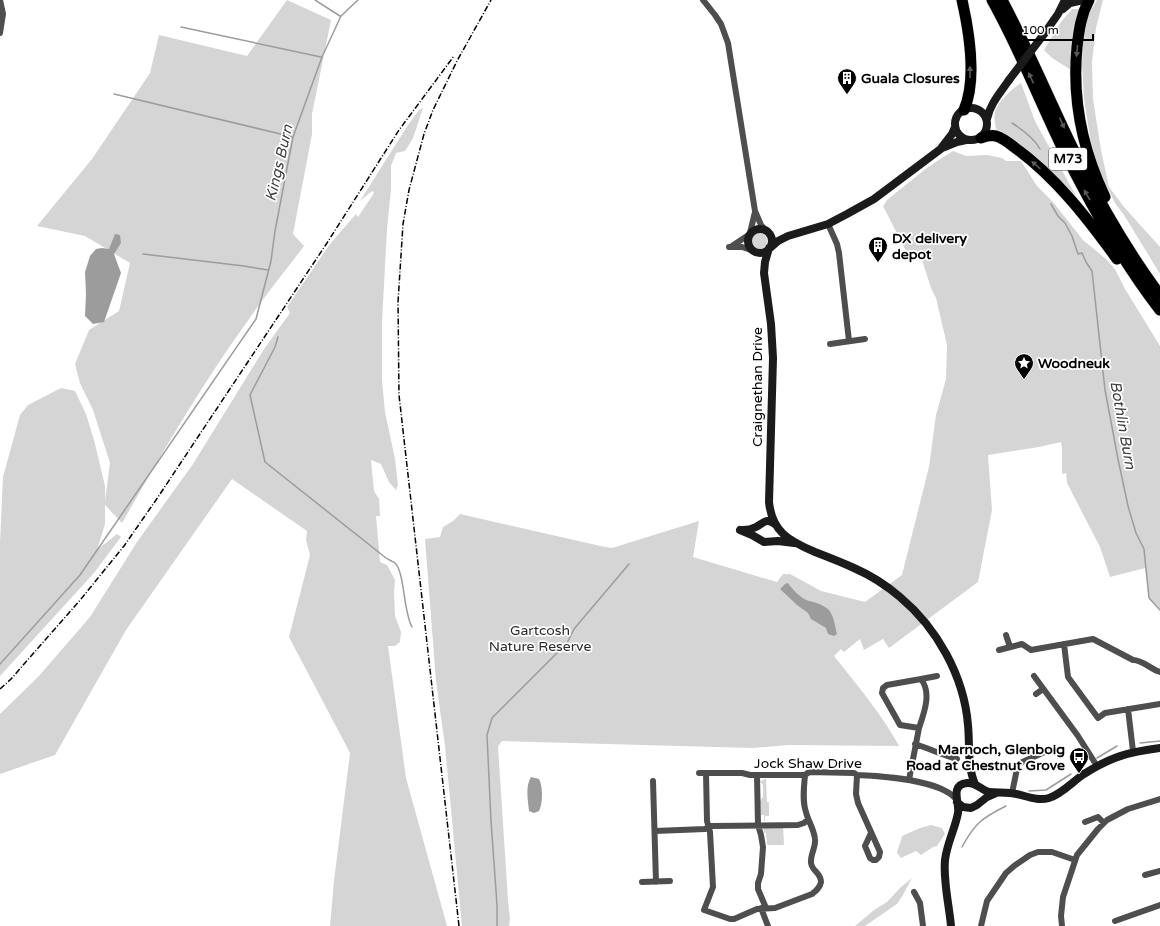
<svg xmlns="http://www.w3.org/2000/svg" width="1160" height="926" viewBox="0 0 1160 926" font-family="'Varela Round',sans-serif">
  <rect width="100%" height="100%" fill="#fff"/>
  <path fill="#d5d5d5" d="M287,0L331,20L312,114V134L293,234L304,246C286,270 266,294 249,319C202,384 162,453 122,523L105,505V524L97,550L117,534L121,537L94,573L0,676V543L3,477L20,415L28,405L61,388L75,391L86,414L94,440L105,486V501L110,463L93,410L80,383L75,364L89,330L119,311L130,263L85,236L37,226L92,159L150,73L159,35L247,56Z
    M1097,0H1103L1096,28L1092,62L1093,99L1101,150L1109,187L1124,207L1160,247V274L1124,215L1115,203L1098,168L1091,143L1084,99L1082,63L1083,43L1087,17Z
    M1072,9H1078V16L1071,70L1052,58L1044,50L1061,22Z
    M1021,83L1035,121L1076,196L1056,177L1017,142L996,129C995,123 993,115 996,109C1000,100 1012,89 1021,83Z
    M423,108L413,138L405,151L396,153L391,166V189L387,229L382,322V380L385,412L395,459L398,485L396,490L389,482L381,464L371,460L374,491L379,499L380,516H376L380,562L387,565L395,580L394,593L395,616L401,632L400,642L395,646H388L406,778L447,926H330L334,881L350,753L289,637L310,555L306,540L307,531L232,479L126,630L55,755L0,774V714L38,677L90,617L137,542L193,464L264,349L290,313L287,307L330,244L356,214L358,217L374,193L372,191L360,201L408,125L419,110Z
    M953,151L966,156L987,155L1002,158L1006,161H1021L1037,186L1053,202L1083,240L1106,259L1115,269L1125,289L1160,346V610L1149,598L1145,568L1110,577L1100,547L1067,483L1066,473L1062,474V448L1061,442L1039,447L988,455L992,510L978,582L889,648L883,639L864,650L860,639L844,652L841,649L834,656C857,685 881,713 899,746L789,745L752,748L502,741L498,746L508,900L510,919L509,926H462L445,746L436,681L425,539L440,537L443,527L453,521L460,514L605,547L612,548L699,521L693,557L777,582L783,574H790L821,591L865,602L902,575L929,467L936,415L946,379L947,345L936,298L931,288L921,257L906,251L883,206L885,204L887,200L928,167Z
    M751 241a8 8 0 1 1 16 0a8 8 0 1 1-16 0Z
    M764,779H766L767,802H769V816H765V821H764V815H761L760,801L763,797V785L760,781L764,780Z
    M783,825L784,845H767L766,833H764L763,826Z
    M931,825L942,828L945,834L937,846L933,847L921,855L916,851L901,858L897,853C898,847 901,842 902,836L920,828Z
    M912,878L903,895L897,904L865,926H855L874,910L887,902L900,888Z"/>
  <path fill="#9c9c9c" d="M115,234L120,235L121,243L114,254L121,273L104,322L93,324L85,316L86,294L85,272L90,256L96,249L102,248L109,249Z
    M788,583C793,590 800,598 809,601C815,602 824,605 829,610C834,616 835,626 837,634L834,636L828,634L826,628L811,619L808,613L797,605L780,589L785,584Z
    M531,777L539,779C543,786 543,803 539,811L534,813L529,811C528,800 525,787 531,777Z"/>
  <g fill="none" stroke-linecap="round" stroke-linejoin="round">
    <path stroke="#9c9c9c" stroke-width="1.5" d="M315,0L340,16
      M181,27L321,57
      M114,94L293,137
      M1012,123C1023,130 1034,138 1040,149
      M1051,204L1058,216L1065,223L1072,236L1078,254L1082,253L1086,262L1092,271L1105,390L1118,459L1128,506L1136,533L1144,549L1149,598L1160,610
      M143,254L244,266L268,270
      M278,337L275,347L250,395L265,462L386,558C389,560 392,561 395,563C405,573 403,611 412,627
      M0,664L80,575L256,319L271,261L275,231L293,137L322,57L341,16L358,0
      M1140,743L1160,741
      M1097,758L1117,746
      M1029,791L1046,790L1071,774
      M962,847C975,823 982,818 1006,806
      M497,926V905L491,821L487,735L492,718L567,643L574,629L629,564"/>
    <defs>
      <path id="highway" d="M962,0C969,31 977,80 964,110
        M992,0C1018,46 1037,95 1060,143C1088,200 1121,260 1160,310
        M1002,0C1030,52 1052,107 1078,159C1102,207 1128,252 1160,295
        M1089,0C1081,15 1079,30 1077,47C1072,99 1083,151 1105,197
        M981,138C986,136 991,135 996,136C1003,138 1009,143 1014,147C1055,176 1088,219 1117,259"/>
    </defs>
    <use href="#highway" stroke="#dbdbdb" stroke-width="12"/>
    <path stroke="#4e4e4e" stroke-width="6" d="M703,0L715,15L721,24L728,43L755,211L761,225L766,231
      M0,33L3,14L0,0
      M828,224L837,244L839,253L849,341
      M750,233L755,212
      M732,246L750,234
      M729,247H742L751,250
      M830,344L865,339
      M1006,635L1010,647
      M1064,644L1068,677L1098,718L1105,713L1160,704
      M999,650L1022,644L1031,650L1093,639L1133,660C1143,660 1150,669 1160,672
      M1034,676L1078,736L1097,766
      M921,679L937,676
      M1036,694L1043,689
      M1128,709L1133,751
      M915,744C930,749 943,755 957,759
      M699,773H742L750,775H805L809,772L854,773L857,775C882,776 940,780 956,799
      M706,773L707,821L710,832L713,887L704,910L730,919H734L757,909L775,908L812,894C816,891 820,888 821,882C821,873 812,871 811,863C810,855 816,847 815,839C814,829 808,821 806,812C802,801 804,787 805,775
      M757,775L758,825L761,835L763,847L761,874L758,883V889L766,908
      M857,775L856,794L858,803L880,852L879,857L876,860H873L870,858L865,846L871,833
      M909,780L919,728L900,725L882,693L883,688L887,685L921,679C932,693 924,713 919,728
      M653,781L656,882
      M1012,793L1018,764L1049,750
      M1085,822L1098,817L1104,823
      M655,831L705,829L711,826L798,825L804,823L808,819
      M1145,875L1160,871
      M642,882L670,881
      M914,892L920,903L923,926
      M761,908L768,926
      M1115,921L1160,905
      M981,926L987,901L1006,873L1014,866L1030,855L1038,852H1052L1075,860
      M1062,926L1061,916L1063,897L1077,855L1098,829L1107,820L1128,809L1160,799"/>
    <path stroke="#1b1b1b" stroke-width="8" d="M1063,9L1070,3L1079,1
      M1044,34L1058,14L1065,0
      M955 124a16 16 0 1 1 32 0a16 16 0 1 1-32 0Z
      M987,119C990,104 1000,93 1009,80
      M942,147L952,134L955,127
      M748 241a12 12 0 1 1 24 0a12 12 0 1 1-24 0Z
      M769,248L765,262L764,273L771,324L773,358L769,502C772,532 789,541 815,552C828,557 841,562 854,568C870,575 886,585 900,597C937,628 964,676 968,725C970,745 967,766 975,784
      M770,248L778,241L788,236L828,224L847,214L874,199L942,148L957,142L966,140
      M740,530L752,535L764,542L778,541L794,543
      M743,530C747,530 752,529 756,527C764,523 766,517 776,525
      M957,802L963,807L971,808L977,805L987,797L996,793
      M951,926C949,904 943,881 945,860C947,843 955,829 958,813C960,803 949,785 967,783C975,782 982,790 989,792C996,793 1003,792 1010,793C1023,794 1036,802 1049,798C1062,794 1072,782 1084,774C1111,757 1128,752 1160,748"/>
    <use href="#highway" stroke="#000" stroke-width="11"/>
    <path stroke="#000" stroke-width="1.5" stroke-dasharray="6 2 1 2" stroke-linecap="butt" d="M0,689L11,679L81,599L124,546L156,500L327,243L399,130L454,56
      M459,926L399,395L398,302L403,224L409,190L424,134L433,110L457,61L491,0"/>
    <path stroke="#1b1b1b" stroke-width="8" d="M1009,80L1044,34"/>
  </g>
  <defs><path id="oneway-solid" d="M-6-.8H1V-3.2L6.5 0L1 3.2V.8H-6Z"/></defs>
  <g fill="#595959">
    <use href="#oneway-solid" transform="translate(1077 51) rotate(95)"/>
    <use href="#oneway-solid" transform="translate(970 72) rotate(-90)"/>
    <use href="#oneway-solid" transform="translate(1031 78) rotate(-115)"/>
    <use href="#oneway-solid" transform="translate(1062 123) rotate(66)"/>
    <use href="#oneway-solid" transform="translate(1036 165) rotate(-138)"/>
    <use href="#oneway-solid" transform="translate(1087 195) rotate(-120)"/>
  </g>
  <defs>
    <symbol id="building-pin" viewBox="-11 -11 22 30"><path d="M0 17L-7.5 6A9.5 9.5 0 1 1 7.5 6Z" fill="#000" stroke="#fff"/><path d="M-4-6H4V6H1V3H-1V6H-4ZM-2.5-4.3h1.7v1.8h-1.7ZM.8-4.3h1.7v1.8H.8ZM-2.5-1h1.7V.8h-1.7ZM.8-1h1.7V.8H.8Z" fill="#fff"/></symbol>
    <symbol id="sight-pin" viewBox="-11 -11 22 30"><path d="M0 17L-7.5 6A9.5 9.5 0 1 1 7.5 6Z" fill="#000" stroke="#fff"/><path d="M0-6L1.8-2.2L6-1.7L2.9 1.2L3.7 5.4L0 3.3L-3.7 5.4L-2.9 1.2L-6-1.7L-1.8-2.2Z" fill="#fff"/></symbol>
    <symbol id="bus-pin" viewBox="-11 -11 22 30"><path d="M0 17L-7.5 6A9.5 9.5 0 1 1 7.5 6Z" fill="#000" stroke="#fff"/><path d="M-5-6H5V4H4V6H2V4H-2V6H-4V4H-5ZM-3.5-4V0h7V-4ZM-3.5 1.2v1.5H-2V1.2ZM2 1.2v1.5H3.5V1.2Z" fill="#fff"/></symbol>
  </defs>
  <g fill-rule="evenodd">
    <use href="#building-pin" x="836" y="67" width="22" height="30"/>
    <use href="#building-pin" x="867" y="235" width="22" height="30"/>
    <use href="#sight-pin" x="1013" y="352" width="22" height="30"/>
    <use href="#bus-pin" x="1068" y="746" width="22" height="30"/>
  </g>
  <g text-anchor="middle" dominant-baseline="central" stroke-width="3.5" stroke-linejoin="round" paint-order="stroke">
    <rect fill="#fff" stroke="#4c4c4c" stroke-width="1" x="1049" y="148" width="38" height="22" rx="3"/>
    <g font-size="13" font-weight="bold" fill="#000">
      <text x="1068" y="159">M73</text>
    </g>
    <g font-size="14" font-weight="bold" fill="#000" stroke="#fff" text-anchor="start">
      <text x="861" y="78">Guala Closures</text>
      <text x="892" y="238">DX delivery<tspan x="892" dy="16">depot</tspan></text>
      <text x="1038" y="363">Woodneuk</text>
      <text x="1065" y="749" text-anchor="end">Marnoch, Glenboig<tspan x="1065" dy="16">Road at Chestnut Grove</tspan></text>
    </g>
    <g font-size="14" fill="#000" stroke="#fff">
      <text transform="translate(757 387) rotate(-90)">Craignethan Drive</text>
      <text x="808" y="763">Jock Shaw Drive</text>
    </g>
    <g font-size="14" fill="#2c2c2c" stroke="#fff">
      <text x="540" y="630">Gartcosh<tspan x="540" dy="16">Nature Reserve</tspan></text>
    </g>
    <g font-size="15" font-style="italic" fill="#3d3d3d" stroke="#fff">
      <text transform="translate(279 163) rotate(-77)">Kings Burn</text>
      <text transform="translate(1123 425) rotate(80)">Bothlin Burn</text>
    </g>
  </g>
  <path d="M1016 34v6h77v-6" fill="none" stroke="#000000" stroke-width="2"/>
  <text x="1022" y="34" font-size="12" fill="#000000" stroke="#ffffff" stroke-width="3" paint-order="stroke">100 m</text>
</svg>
